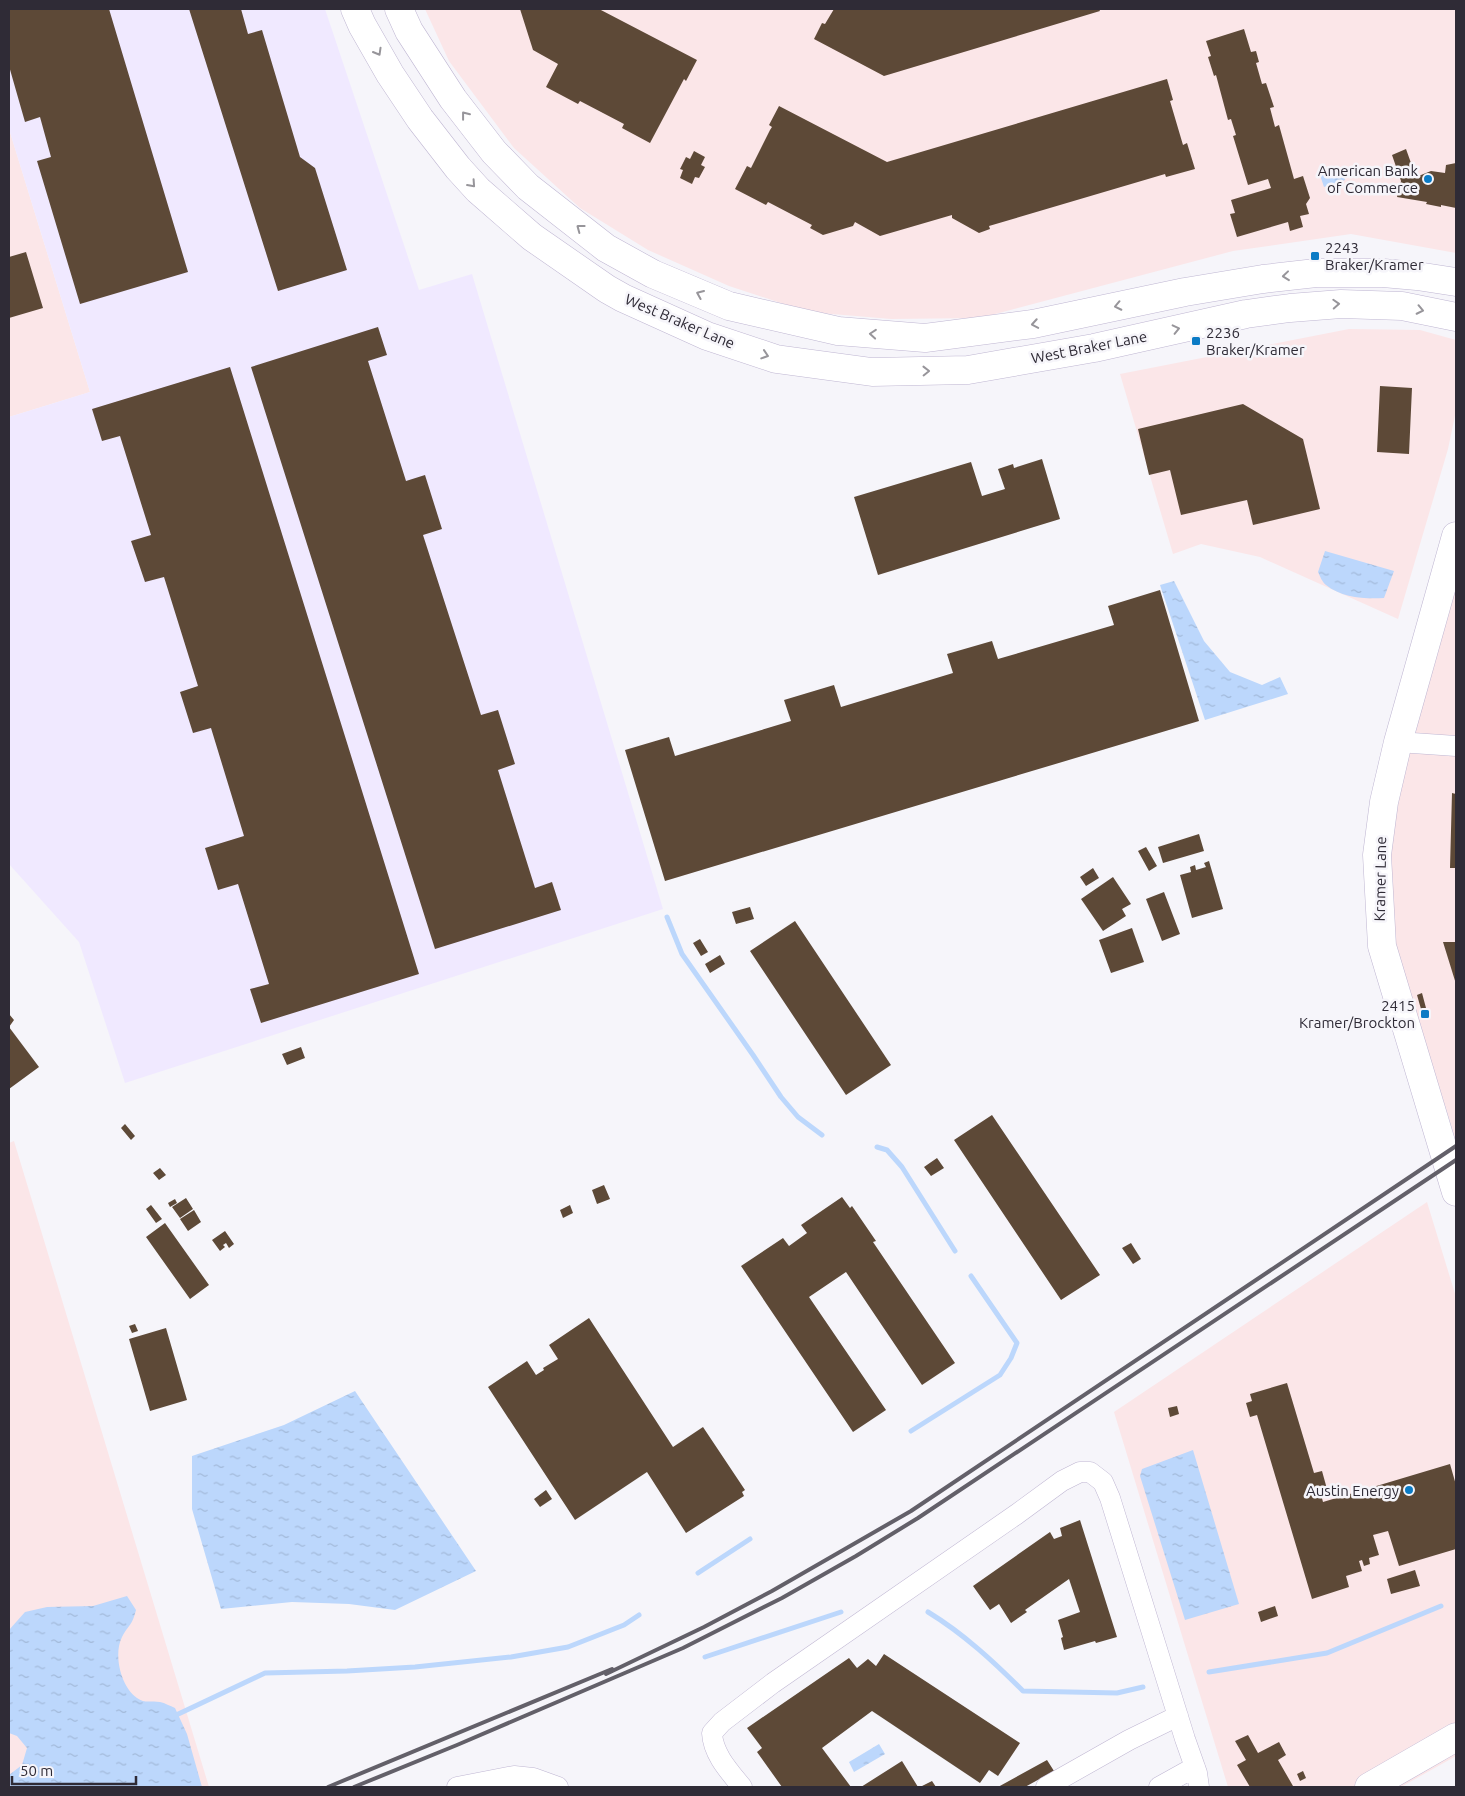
<svg xmlns="http://www.w3.org/2000/svg" width="1465" height="1796" viewBox="0 0 1465 1796" font-family="Ubuntu,sans-serif">
  <defs>
    <pattern id="water-ripples" width="26" height="14" patternUnits="userSpaceOnUse" patternTransform="scale(1.25)"><rect width="26" height="14" fill="#bcd7fc"/><path d="M2 4q2-2 4 0t4 0M15 11q2-2 4 0t4 0" fill="none" stroke="#a2b9d9"/></pattern>
  </defs>
  <rect width="100%" height="100%" fill="#f6f5fa"/>
  <path fill="#fbe6e8" d="M425,9H1456V253L1351,234L1233,251L980,318L891,319L808,312L729,286L648,250L580,208L514,148L449,61Z
    M9,129L90,392L9,417Z
    M1349,329L1420,330L1456,340V411L1448,449L1398,619L1260,557L1201,544L1173,554L1120,374Z
    M1456,586V1141L1394,942L1390,835L1415,725Z
    M14,1141L209,1787H9V1143Z
    M1427,1202L1456,1297V1756L1401,1787H1228L1114,1412Z"/>
  <path fill="#f0e9ff" d="M9,9H325L419,290L472,274L663,909L125,1083L79,942L9,864V417L90,392L9,129Z"/>
  <path fill="url(#water-ripples)" d="M1341,168L1345,180L1324,187L1320,175Z
    M1325,551L1394,571L1384,598C1365,599 1342,598 1326,585C1322,582 1320,576 1318,572Z
    M1174,581L1204,641L1230,672L1262,685L1280,677L1288,694L1205,720L1160,585Z
    M355,1391L476,1571L395,1610L349,1604L292,1602L221,1609L192,1509V1456L284,1425Z
    M1193,1450L1239,1604L1185,1620L1140,1476L1142,1469Z
    M127,1596L136,1610C132,1626 129,1624 122,1637C113,1655 121,1687 137,1698C145,1704 152,1700 160,1702C165,1703 170,1706 175,1708L187,1734L202,1787H9V1775L22,1765L27,1748L17,1736L9,1733V1630L25,1612L47,1607L93,1606Z
    M879,1744L885,1754L854,1772L849,1762Z"/>
  <g fill="none" stroke-linecap="round" stroke-linejoin="round">
    <path stroke="#bcd7fc" stroke-width="5" d="M667,917L682,954L753,1055L781,1097L798,1117L822,1135
      M877,1147L887,1150L902,1167L955,1251
      M911,1431L1000,1375L1011,1358L1017,1343L971,1276
      M698,1573L750,1539
      M928,1612C964,1634 994,1662 1023,1691L1117,1693L1143,1687
      M705,1657L841,1612
      M1209,1672L1327,1653L1441,1606
      M172,1717L265,1673L347,1671L415,1667L511,1657L568,1647L624,1625L639,1615"/>
  </g>
  <path fill="#5d4937" d="M9,9H109L188,272L80,304L37,161L51,157L40,117L25,122L9,66Z
    M189,9H241L248,34L262,30L300,157L315,168L347,270L278,291Z
    M520,9H599L697,60L686,81L684,79L650,143L622,128L624,124L580,101L578,104L546,87L558,64L533,50Z
    M834,9H1099L1100,11L884,76L814,39L822,23L825,24Z
    M1244,29L1251,52L1256,51L1259,62L1256,63L1262,84L1266,83L1274,107L1270,108L1275,127L1279,125L1294,179L1303,176L1310,198L1306,204L1309,214L1300,216L1303,227L1290,231L1288,222L1237,237L1230,214L1235,213L1231,200L1271,188L1268,179L1248,185L1233,136L1236,135L1231,119L1228,120L1216,75L1214,76L1208,57L1211,56L1206,41Z
    M1167,79L1173,100L1170,101L1183,145L1187,143L1195,169L1166,177L1165,174L989,226L990,229L979,233L952,218V215L880,236L855,222L853,226L823,235L810,228L812,225L768,202L766,205L735,189L747,166L751,168L770,130L772,127L769,125L779,106L887,162Z
    M1406,149L1416,177L1431,171L1445,173L1446,165L1456,163V208L1441,205V207L1426,204L1427,202L1397,197L1401,181L1392,155Z
    M694,151L705,157L701,165L705,167L699,178L695,177L692,184L680,178L683,170L680,169L686,157L690,159Z
    M26,252L43,308L9,318V257Z
    M378,327L387,355L368,361L406,481L425,475L442,529L423,535L481,715L498,710L515,764L498,770L535,888L552,882L561,910L435,949L251,367Z
    M230,367L419,974L261,1023L250,989L269,984L238,884L218,890L205,848L244,836L211,728L193,733L180,692L198,686L164,577L145,582L131,541L151,535L120,436L102,441L92,409Z
    M1380,386L1412,388L1409,454L1377,452Z
    M1243,404L1303,439L1320,509L1253,525L1247,500L1181,515L1170,470L1149,475L1138,429Z
    M1042,459L1060,519L878,575L854,497L971,462L982,496L1005,489L998,469L1013,464L1014,468Z
    M1160,590L1199,721L665,881L625,750L669,737L675,756L791,721L784,700L834,685L841,707L953,673L947,654L992,641L998,659L1114,625L1108,606Z
    M1452,793L1456,794V868H1450Z
    M1199,834L1204,851L1163,863L1158,847Z
    M1146,847L1157,866L1149,871L1138,851Z
    M1209,861L1223,909L1192,918L1180,875L1191,872L1190,867L1195,865L1196,870L1206,867L1204,863Z
    M1093,868L1099,878L1086,886L1080,877Z
    M1113,877L1131,904L1122,909L1126,916L1103,931L1081,899Z
    M1164,892L1180,934L1162,941L1146,899Z
    M750,907L754,919L736,924L732,912Z
    M795,921L891,1065L846,1095L750,951Z
    M1132,928L1144,962L1111,973L1099,940Z
    M700,939L708,952L701,956L693,943Z
    M1443,942H1456V984Z
    M720,955L725,964L710,973L705,964Z
    M1422,993L1426,1008L1421,1009L1417,995Z
    M9,1014L14,1020L9,1027L39,1067L9,1089Z
    M301,1047L305,1058L287,1065L282,1054Z
    M992,1115L1100,1275L1061,1300L954,1140Z
    M125,1124L135,1136L131,1140L121,1128Z
    M937,1158L944,1168L931,1176L924,1167Z
    M160,1168L166,1175L159,1180L153,1173Z
    M604,1185L610,1199L597,1204L592,1190Z
    M842,1197L850,1208L852,1206L876,1241L873,1242L955,1363L922,1385L846,1272L809,1297L886,1410L853,1432L741,1266L783,1238L789,1246L807,1233L801,1225Z
    M186,1198L193,1209L180,1218L172,1207Z
    M175,1199L177,1203L170,1207L168,1203Z
    M151,1205L162,1219L156,1223L146,1209Z
    M570,1205L573,1213L563,1218L560,1210Z
    M194,1210L201,1222L188,1231L180,1219Z
    M165,1223L209,1285L190,1299L146,1237Z
    M225,1231L234,1244L229,1248L226,1243L223,1245L225,1247L220,1251L212,1240Z
    M1131,1243L1141,1259L1133,1264L1122,1248Z
    M589,1318L673,1447L703,1427L745,1490L742,1492L744,1496L686,1533L647,1472L575,1520L488,1387L527,1361L536,1375L544,1370L543,1368L558,1359L549,1345Z
    M135,1324L138,1331L132,1333L129,1326Z
    M166,1328L187,1400L150,1411L129,1339Z
    M1287,1383L1314,1473L1322,1471L1327,1489L1320,1491L1323,1502L1450,1464L1456,1485V1549L1399,1566L1388,1531L1373,1535L1379,1555L1369,1558L1370,1564L1364,1566L1362,1560L1359,1561L1362,1571L1346,1576L1349,1587L1312,1599L1257,1415L1250,1417L1246,1403L1252,1401L1250,1394Z
    M1177,1406L1179,1414L1170,1417L1168,1408Z
    M546,1490L552,1499L540,1507L534,1499Z
    M1080,1520L1117,1637L1096,1643L1095,1641L1064,1650L1061,1638L1063,1637L1058,1620L1080,1612L1069,1579L1025,1610L1027,1612L1011,1623L999,1604L990,1610L973,1586L1050,1532L1054,1539L1062,1536L1060,1528Z
    M1415,1570L1420,1586L1391,1594L1387,1579Z
    M1275,1606L1278,1616L1261,1622L1258,1612Z
    M884,1654L1020,1743L998,1776L989,1770L980,1783L872,1711L822,1748L851,1787H782L757,1752L762,1748L747,1728L849,1658L857,1668L868,1659L876,1666Z
    M1248,1735L1258,1753L1279,1742L1286,1755L1278,1760L1293,1786L1250,1787L1237,1765L1246,1760L1235,1741Z
    M1047,1760L1054,1771L1025,1787H998Z
    M902,1761L918,1787H861Z
    M1303,1771L1306,1778L1300,1781L1297,1774Z
    M932,1781L936,1787H920Z"/>
  <g fill="none" stroke-linecap="round" stroke-linejoin="round">
    <defs>
      <path id="street" d="M1398,742L1456,746
        M457,1787L514,1776L533,1778L558,1787
        M742,1787C729,1771 713,1754 712,1733L722,1722L773,1683L1017,1514L1062,1481L1080,1472H1090L1103,1482L1110,1498L1185,1739L1197,1773L1199,1787
        M1046,1787L1129,1740L1178,1716
        M1159,1787L1195,1767"/>
      <path id="secondary" d="M355,9L362,25L390,74L420,119L458,168L478,190L532,237L607,289L623,298L707,336L776,359L872,372L968,370L1094,348L1246,314L1290,308L1341,304L1402,306L1456,317
        M399,9L409,31L453,99L494,152L528,187L606,248L653,274L729,306L838,331L925,338L1033,324L1185,292L1263,279L1316,273H1383L1417,276L1456,282
        M1456,536L1398,742L1384,802L1377,855L1382,946L1456,1192
        M1369,1787L1456,1737"/>
    </defs>
    <use href="#street" stroke="#bfb6d2" stroke-width="21"/>
    <use href="#secondary" stroke="#bfb6d2" stroke-width="29"/>
    <use href="#street" stroke="#fff" stroke-width="20"/>
    <use href="#secondary" stroke="#fff" stroke-width="28"/>
    <path stroke="#636069" stroke-width="4" d="M606,1674L704,1627L772,1591L911,1511L1456,1146
      M328,1787L612,1669
      M354,1787L457,1745L683,1648L782,1598L856,1556L918,1518L1456,1160"/>
  </g>
  <defs><path id="oneway-chevron" d="M-2-3.5L2.5 0L-2 3.5" fill="none" stroke-width="1.6" stroke-linecap="round" stroke-linejoin="round" transform="scale(1.25)"/></defs>
  <g stroke="#97959a">
    <use href="#oneway-chevron" transform="translate(378 52) rotate(60)"/>
    <use href="#oneway-chevron" transform="translate(465 115) rotate(-128)"/>
    <use href="#oneway-chevron" transform="translate(472 184) rotate(48)"/>
    <use href="#oneway-chevron" transform="translate(580 228) rotate(-143)"/>
    <use href="#oneway-chevron" transform="translate(1286 276) rotate(174)"/>
    <use href="#oneway-chevron" transform="translate(700 294) rotate(-157)"/>
    <use href="#oneway-chevron" transform="translate(1336 304) rotate(-3)"/>
    <use href="#oneway-chevron" transform="translate(1118 306) rotate(168)"/>
    <use href="#oneway-chevron" transform="translate(1420 310) rotate(12)"/>
    <use href="#oneway-chevron" transform="translate(1035 324) rotate(170)"/>
    <use href="#oneway-chevron" transform="translate(1176 329) rotate(-13)"/>
    <use href="#oneway-chevron" transform="translate(873 334) rotate(-175)"/>
    <use href="#oneway-chevron" transform="translate(765 355) rotate(18)"/>
    <use href="#oneway-chevron" transform="translate(926 371) rotate(-1)"/>
  </g>
  <g fill="#0b7bc5" stroke="#f6f5fa" stroke-width="2">
    <circle cx="1428" cy="179" r="5"/>
    <rect x="1310" y="251" width="10" height="10" rx="2.5"/>
    <rect x="1191" y="336" width="10" height="10" rx="2.5"/>
    <rect x="1420" y="1009" width="10" height="10" rx="2.5"/>
    <circle cx="1409" cy="1490" r="5"/>
  </g>
  <g text-anchor="middle" dominant-baseline="central" stroke-width="5" stroke-linejoin="round" paint-order="stroke">
    <g font-size="15" fill="#2f2b36" stroke="#f6f5fa" text-anchor="end">
      <text x="1418" y="170">American Bank<tspan x="1418" dy="17">of Commerce</tspan></text>
      <text x="1325" y="247" text-anchor="start">2243<tspan x="1325" dy="17">Braker/Kramer</tspan></text>
      <text x="1206" y="332" text-anchor="start">2236<tspan x="1206" dy="17">Braker/Kramer</tspan></text>
      <text x="1415" y="1005">2415<tspan x="1415" dy="17">Kramer/Brockton</tspan></text>
      <text x="1399" y="1490">Austin Energy</text>
    </g>
    <g font-size="15" fill="#2f2b36" stroke="#f6f5fa">
      <text transform="translate(680 321) rotate(23)">West Braker Lane</text>
      <text transform="translate(1089 347) rotate(-11)">West Braker Lane</text>
      <text transform="translate(1380 879) rotate(-89)">Kramer Lane</text>
    </g>
  </g>
  <rect width="1465" height="1796" fill="none" stroke="#2f2b36" stroke-width="20"/>
  <path d="M12 1776v8h124v-8" fill="none" stroke="#2f2b36" stroke-width="2.5"/>
  <text x="20" y="1776" font-size="15" fill="#2f2b36" stroke="#f6f5fa" stroke-width="4" paint-order="stroke">50 m</text>
</svg>
